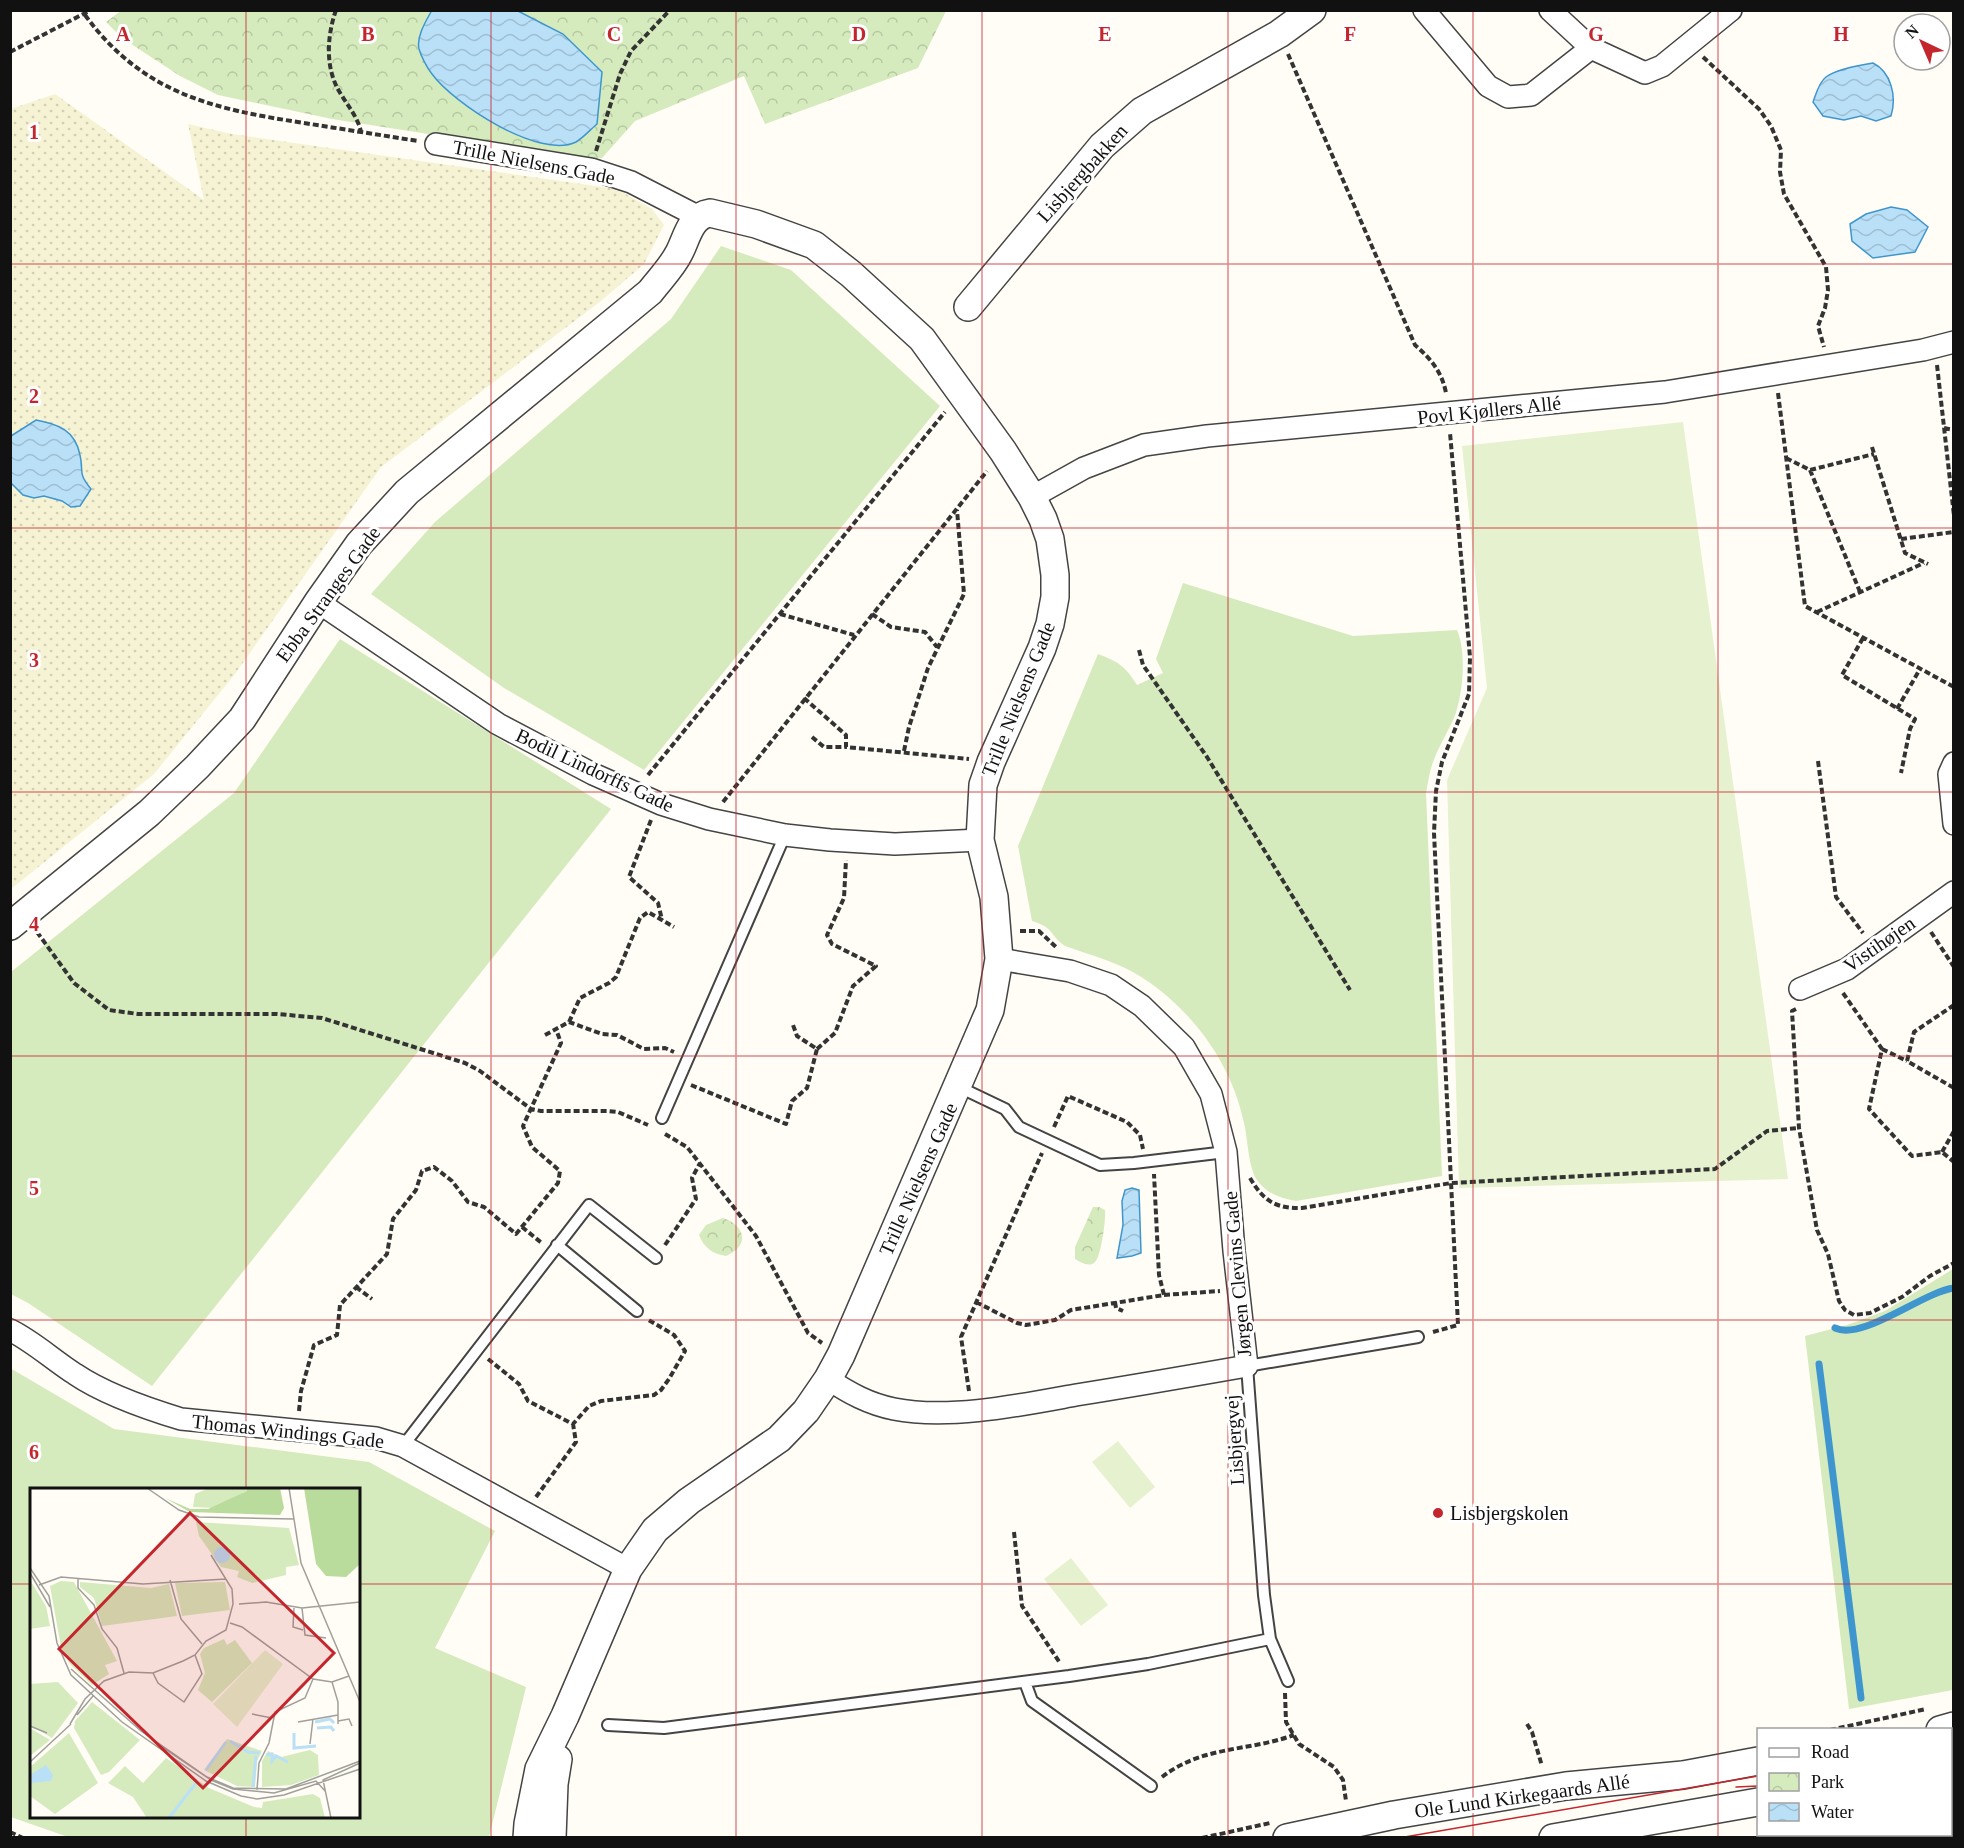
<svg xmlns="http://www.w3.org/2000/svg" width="1964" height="1848" viewBox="0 0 1964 1848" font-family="'Times New Roman',serif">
  <defs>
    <pattern id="farmland-dots" width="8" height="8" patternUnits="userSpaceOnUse" patternTransform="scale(1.5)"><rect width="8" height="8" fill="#f6f3d4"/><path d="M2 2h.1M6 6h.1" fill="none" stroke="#d2cfb5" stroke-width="1.8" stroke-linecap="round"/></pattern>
    <pattern id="park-crowns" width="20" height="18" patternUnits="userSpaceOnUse" patternTransform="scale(1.5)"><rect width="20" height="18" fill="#d5ebbd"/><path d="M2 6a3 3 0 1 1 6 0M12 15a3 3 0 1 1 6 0" fill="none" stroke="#b6c8a1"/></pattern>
    <pattern id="water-waves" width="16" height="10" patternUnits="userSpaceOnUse" patternTransform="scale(1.5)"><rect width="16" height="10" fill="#b9e0f7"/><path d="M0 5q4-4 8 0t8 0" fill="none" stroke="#9ebfd3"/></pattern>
  </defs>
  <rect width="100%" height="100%" fill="#fffdf5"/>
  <path fill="url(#farmland-dots)" d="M55,94L204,200L188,124L232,134L617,189L652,209L664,225L644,264L601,301L381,467L235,674L154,774L11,889V109Z"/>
  <path fill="#d5ebbd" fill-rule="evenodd" d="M721,246L791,270L940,406L644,770L504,688L371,594L435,522L671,319Z
    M1183,583L1353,636L1457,630C1467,653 1463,695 1454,718C1447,734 1437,749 1432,765C1429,774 1428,783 1426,793L1442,1176L1296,1201C1280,1198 1267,1194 1257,1180C1248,1167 1248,1139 1244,1123C1236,1085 1218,1051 1193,1022C1175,1001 1150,980 1125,968C1106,959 1085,953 1065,946C1049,935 1055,928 1032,921L1018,846L1098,654C1119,662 1125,666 1137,685L1163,673L1156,659Z
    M340,639L611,809L152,1386L28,1303L11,1294V972L234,793Z
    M1953,1269V1690L1849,1709L1805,1336L1847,1325L1885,1311Z
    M10,1368L114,1429L369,1462L495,1531L435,1648L526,1687L489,1837H68L11,1817ZM32,1490H358V1816H32Z
    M1951,1816H1953V1837H1822L1840,1834H1950Z"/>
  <path fill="url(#park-crowns)" d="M122,10L946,11L918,68L765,124L744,76L635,121L602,158L588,159L332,119L218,95L180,76L122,38L106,22Z
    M1093,1207H1099L1105,1210C1106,1219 1101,1259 1094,1263C1088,1267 1080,1262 1075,1259V1247Z
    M723,1218C746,1226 750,1246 726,1256C713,1254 704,1248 699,1235L706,1225Z"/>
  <path fill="#e6f2cf" d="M1683,422L1788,1179L1459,1188L1447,780L1487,688L1462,446Z
    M1118,1441L1155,1487L1130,1508L1092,1462Z
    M1071,1558L1108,1605L1081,1626L1044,1579Z"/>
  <path fill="url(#water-waves)" stroke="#3f96cf" stroke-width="1.5" d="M432,10L518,11L563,34L602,72L597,124C591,129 583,138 576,142C539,160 453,103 432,74C427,68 421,56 419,49C416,37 426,21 432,10Z
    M1873,63C1891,72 1897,96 1891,116L1876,121L1861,116L1844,120L1823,116L1813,102C1816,94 1819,82 1826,77C1837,69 1860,65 1873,63Z
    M1891,207L1907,210L1928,227L1915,252L1873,258L1852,241L1850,224L1866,214Z
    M36,420C58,424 75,430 80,455C84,472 77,472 91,489L80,506L71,507L62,501L44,496L34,498L23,495L11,483V436Z
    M1132,1188L1139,1190L1141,1253L1132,1256L1117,1258L1123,1225L1122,1201L1125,1190Z"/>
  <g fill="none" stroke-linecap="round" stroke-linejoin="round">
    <path stroke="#3f96cf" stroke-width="7" d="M1835,1328C1863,1341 1923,1292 1954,1288
      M1819,1364L1861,1698"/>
    <defs>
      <path id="service" d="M959,1087L1005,1109L1019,1127L1100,1165L1134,1163L1226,1152
        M662,1118L785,835
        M557,1245L637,1311
        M403,1446L589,1205L656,1258
        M1288,1681L1270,1639L1264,1595L1247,1366L1418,1337
        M1025,1682L1032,1701L1151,1786
        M608,1725L664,1728L1069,1676L1148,1664L1270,1639"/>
      <path id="minor" d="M1424,10L1488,86L1508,97L1531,95L1591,48
        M1550,10L1591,48L1645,73L1662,66L1731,10
        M436,144L591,169L631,182L699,217
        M1032,497L1084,468L1144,445L1207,436L1665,392L1923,350L1954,342
        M318,602L498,724L593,774L661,804L709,819L785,835L830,840L895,844L980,840
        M1954,763L1949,774L1954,824
        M1800,989L1847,969L1954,892
        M10,1330C34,1342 53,1360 75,1374C103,1393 148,1409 181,1419L376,1438L403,1446L628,1569
        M828,1379C849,1393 869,1404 894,1409C949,1420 1021,1405 1076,1395C1133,1386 1190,1376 1247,1366L1234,1251L1226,1152L1211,1094L1184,1047L1142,1006L1111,985L1070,971L999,959"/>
      <path id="tertiary" d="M968,307L1102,146L1142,111L1279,34L1312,10
        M10,926L149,813L197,767L242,719L318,602L359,544L407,492L650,292C660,279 672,267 679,253C687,238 690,216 710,213L756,224L814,245L851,274L922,339L1003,451L1032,497L1043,519L1050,539L1055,575V597L1050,624L1042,648L991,762L983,785L980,840L994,897L999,959L990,1010L841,1355L828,1379L806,1411L779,1439L689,1501L655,1530L628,1569L565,1716L539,1769L528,1824L527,1838
        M1940,1730L1954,1726
        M1950,1766L1954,1765
        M552,1838L554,1784L558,1759
        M1287,1838L1394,1815L1566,1786L1683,1775L1758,1761
        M1553,1838L1758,1802"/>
    </defs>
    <use href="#service" stroke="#444" stroke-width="14"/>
    <use href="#minor" stroke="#444" stroke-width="24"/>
    <use href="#tertiary" stroke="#444" stroke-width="30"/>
    <path stroke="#333" stroke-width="4" stroke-dasharray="6 3" stroke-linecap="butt" d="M336,10C327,36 325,67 339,91C347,105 358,117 361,132
      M85,15C143,94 213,109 304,123C342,129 380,135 418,141
      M10,52L91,10
      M1288,54L1415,345C1431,359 1442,372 1446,393
      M1703,57L1759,109L1771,126L1781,150L1780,172L1784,194L1826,267L1828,290L1825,308L1818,326L1824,347
      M596,151L620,74L631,51L670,10
      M1937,365L1954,516
      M1778,393L1805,606L1954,687
      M1944,428L1954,430
      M1872,447L1905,553L1928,564
      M1786,458L1810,470L1874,454
      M1810,470L1860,592
      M1901,539L1954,532
      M1817,612L1924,563
      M780,614L854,635
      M872,614L891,627L925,632L937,647
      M1863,638L1842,675L1915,719L1910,729L1901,773
      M1139,650L1143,665L1207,757L1350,990
      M804,698L846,735V747L969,759
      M1897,709L1920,669
      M812,737L824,747H846
      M904,751L909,727L928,668L964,594L957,510
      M1818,761L1836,897L1863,933
      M648,775L945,412
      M723,802L987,471
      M651,820L629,877L658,903L662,920
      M1020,931H1039L1057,948
      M37,932L74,983L109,1010L138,1014H277L322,1018L465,1063L480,1071L531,1109L541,1111H607L618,1112L648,1125
      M1931,932L1954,967
      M1843,993L1882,1049L1869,1109L1912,1156L1942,1152L1954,1162
      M1954,1005L1914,1032L1907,1061L1954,1088
      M1796,1009L1792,1011L1799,1128L1817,1230L1828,1254L1839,1301L1845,1310L1854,1315L1870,1313L1902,1297L1930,1276L1954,1263
      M569,1022L580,998L609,983L616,977L640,918L648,912L674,927
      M545,1035L569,1022L602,1034L617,1035L644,1049L665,1048L674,1052
      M817,1049L835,1033L853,986L876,966L832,944L827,935L844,898L846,860
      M1882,1049L1907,1061
      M691,1085L786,1124L792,1101L807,1088L817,1049L797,1036L793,1025
      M1054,1127L1068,1096L1127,1122L1140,1135L1143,1149
      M665,1134L687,1147L756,1236L808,1333L822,1343
      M1942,1152L1954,1131
      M1250,1178C1263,1200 1275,1209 1302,1208L1451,1183L1715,1169L1767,1131L1799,1128
      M522,1227L543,1244
      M665,1245L696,1199L692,1178L700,1163
      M356,1287L372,1299
      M1164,1295L1220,1291
      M976,1302L1017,1323L1026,1325L1055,1320L1071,1310L1164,1295L1159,1275L1154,1174
      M1115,1302L1116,1308L1123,1311
      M1433,1332L1458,1325L1434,833L1436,791L1442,762L1469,694L1470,657L1450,433
      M488,1359L519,1384L528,1401L573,1424L589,1406L601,1401L654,1395L661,1390L669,1379L685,1351L674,1335L647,1319
      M969,1391L961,1337L1042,1153
      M299,1411L301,1391L314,1345L337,1335L340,1305L387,1254L393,1219L416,1190L422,1171L434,1167L452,1181L468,1202L484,1207L516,1234L558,1183L560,1171L532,1147L523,1126L561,1043L556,1029
      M536,1497L576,1442L573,1424
      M1014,1532L1022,1606L1060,1663
      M1285,1693L1286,1722L1299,1744L1334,1767L1343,1780L1346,1801
      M1527,1724L1532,1732L1542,1766
      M1830,1730L1926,1709
      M1162,1777C1204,1745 1247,1752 1294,1735
      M10,1832L23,1838
      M1202,1838L1270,1823"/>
    <use href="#service" stroke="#fff" stroke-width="10"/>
    <use href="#minor" stroke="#fff" stroke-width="21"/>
    <use href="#tertiary" stroke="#fff" stroke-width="27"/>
    <path stroke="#c4262e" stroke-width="1.5" d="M1950,1739H1954
      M1950,1754L1954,1753
      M1736,1787L1758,1786
      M1399,1838L1758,1776"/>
  </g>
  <path fill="none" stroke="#c4262e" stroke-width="1.5" stroke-opacity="0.55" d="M246,10V1490M491,10V1838M736,10V1838M982,10V1838M1228,10V1838M1473,10V1838M1718,10V1838M10,264H1954M10,528H1954M10,792H1954M10,1056H1954M10,1320H1954M10,1584H32M358,1584H1954M246,1816V1838"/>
  <circle fill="#c4262e" stroke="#fff" stroke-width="2" cx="1438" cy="1513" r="6"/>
  <g text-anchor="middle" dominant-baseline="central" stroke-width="6" stroke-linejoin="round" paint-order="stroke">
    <g font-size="20" fill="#111" stroke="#fff">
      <text transform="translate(534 162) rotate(11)">Trille Nielsens Gade</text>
      <text transform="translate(1082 173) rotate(-48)">Lisbjergbakken</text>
      <text transform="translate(1489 410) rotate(-6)">Povl Kjøllers Allé</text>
      <text transform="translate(328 594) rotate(-54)">Ebba Stranges Gade</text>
      <text transform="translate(1018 699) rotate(-68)">Trille Nielsens Gade</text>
      <text transform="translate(595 770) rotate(25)">Bodil Lindorffs Gade</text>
      <text transform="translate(1879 944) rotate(-35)">Vistihøjen</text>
      <text transform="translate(918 1179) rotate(-66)">Trille Nielsens Gade</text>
      <text transform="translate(1237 1274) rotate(-95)">Jørgen Clevins Gade</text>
      <text transform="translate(288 1431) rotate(6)">Thomas Windings Gade</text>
      <text transform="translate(1234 1440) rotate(-94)">Lisbjergvej</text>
      <text transform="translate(1522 1796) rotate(-8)">Ole Lund Kirkegaards Allé</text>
    </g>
    <g font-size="20" fill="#111" stroke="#fff" text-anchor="start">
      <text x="1450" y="1513">Lisbjergskolen</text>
    </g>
  </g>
  <g transform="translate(30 1488)">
    <rect width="330" height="330" fill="#fffdf5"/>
    <path d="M179,0H216L217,3L184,20L163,19L165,6ZM0,92L16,118L20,138L0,141ZM31,93L44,94L87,173L75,177L79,186L62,197L39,175L31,159L20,98ZM50,94L121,100L139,96L147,128L72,138L64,110L50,99ZM195,94L200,122L152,128L145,95ZM194,151L197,157L205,152L222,175L182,214L168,202L175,185L170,166L174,160ZM28,194L48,215L22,250L0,237V196ZM62,214L110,252L79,284L71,287L44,240L45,233ZM0,240L20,252L0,268ZM39,245L68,295L25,326L0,308V279ZM197,251L232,263L227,273L225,299L207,298L174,282ZM280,262L288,267L289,287L261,297L232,299V273L238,263L251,269ZM136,270L179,300L224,319L232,320L233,314L283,306L290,310L295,330H117L103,309L78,295L95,278L113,295Z" fill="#d5ebbd"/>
    <path d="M216,0H250L254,20L250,27L160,24L135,10L160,21H178L217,3ZM274,0H330V76L316,89L296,88L286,76Z" fill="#b9dc9c"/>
    <path d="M166,34L259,40L269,77L256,79V87L222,95L207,89L209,83L191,79L169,48Z" fill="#d5ebbd"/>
    <path d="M235,162L253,176L207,239L183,216Z" fill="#e6f2cf"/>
    <path d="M184 67a8 8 0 1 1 16 0a8 8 0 1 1-16 0ZM16,277L23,287L21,293L0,295V287Z" fill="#b9e0f7"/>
    <path fill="none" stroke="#b9e0f7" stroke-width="3" d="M285,234L300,231L304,235M287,240L301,239L304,243M264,245V260L286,258M200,253L218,264L230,265M236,267L242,266V273L246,268L258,274M176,282L196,254M223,299L226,268M139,330L166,295"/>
    <path fill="none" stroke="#a09f9a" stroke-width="1.5" d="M117,0L149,22L169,29L264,31M259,0L271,75L330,214M0,80L19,108L27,155L41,187L92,234L176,293L211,308L227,311L254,307L330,281M0,85L20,119M48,90V100L64,117L72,141L87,160L94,185M140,92L151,131L172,156M9,97L31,89L113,96L196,91M209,116L236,114L272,120L330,114M264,120L263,139L273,142M272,120L275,147L296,150M200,135L212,139L283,191L302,194L319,188M41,181L111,243L177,289L203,300L256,301L330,273M123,185L128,195L154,214L172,186L165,167M302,194L308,214V236M222,226L242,230M47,227L63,208M308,233L319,231L322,238M268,234L308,227M40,236L55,211L74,193L99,184L123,185L153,173L165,167L176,153L196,142L203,116L202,101L181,67M0,238L17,245M280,256L283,231M129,257L181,292L203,301L244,305L286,293L296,304M0,274L41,236M227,302L229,275L239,255L245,224L275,210L283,191M301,330L293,292L330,275"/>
    <path fill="#c4262e" fill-opacity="0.15" stroke="#c4262e" stroke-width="3" d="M160,25L304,165L173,300L29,161Z"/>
    <rect width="330" height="330" fill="none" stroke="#111" stroke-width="3"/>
  </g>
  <g font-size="20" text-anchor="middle" font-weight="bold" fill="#c4262e" stroke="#fff" stroke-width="6" stroke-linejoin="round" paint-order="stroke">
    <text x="123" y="41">A</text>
    <text x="368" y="41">B</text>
    <text x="614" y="41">C</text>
    <text x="859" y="41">D</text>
    <text x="1105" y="41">E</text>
    <text x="1350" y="41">F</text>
    <text x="1596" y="41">G</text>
    <text x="1841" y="41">H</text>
    <text x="34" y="139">1</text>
    <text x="34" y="403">2</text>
    <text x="34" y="667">3</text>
    <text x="34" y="931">4</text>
    <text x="34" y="1195">5</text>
    <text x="34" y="1459">6</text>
  </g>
  <rect width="1964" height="1848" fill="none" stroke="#111111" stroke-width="24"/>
  <rect x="1757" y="1728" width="195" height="108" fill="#ffffff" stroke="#a0a0a0" stroke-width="1.5"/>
  <rect x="1769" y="1748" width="30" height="9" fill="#ffffff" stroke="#a0a0a0" stroke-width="1.5"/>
  <text x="1811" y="1758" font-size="18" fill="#111111">Road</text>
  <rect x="1769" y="1773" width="30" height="18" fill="url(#park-crowns)" stroke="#a0a0a0" stroke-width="1.5"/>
  <text x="1811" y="1788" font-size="18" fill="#111111">Park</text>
  <rect x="1769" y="1803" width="30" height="18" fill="url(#water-waves)" stroke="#a0a0a0" stroke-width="1.5"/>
  <text x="1811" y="1818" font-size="18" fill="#111111">Water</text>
  <g transform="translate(1922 42) rotate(316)"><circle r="28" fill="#ffffff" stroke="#a0a0a0" stroke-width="1.5"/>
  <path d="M0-4.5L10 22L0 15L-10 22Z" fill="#c4262e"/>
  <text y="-9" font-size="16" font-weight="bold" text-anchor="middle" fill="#111111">N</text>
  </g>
</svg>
